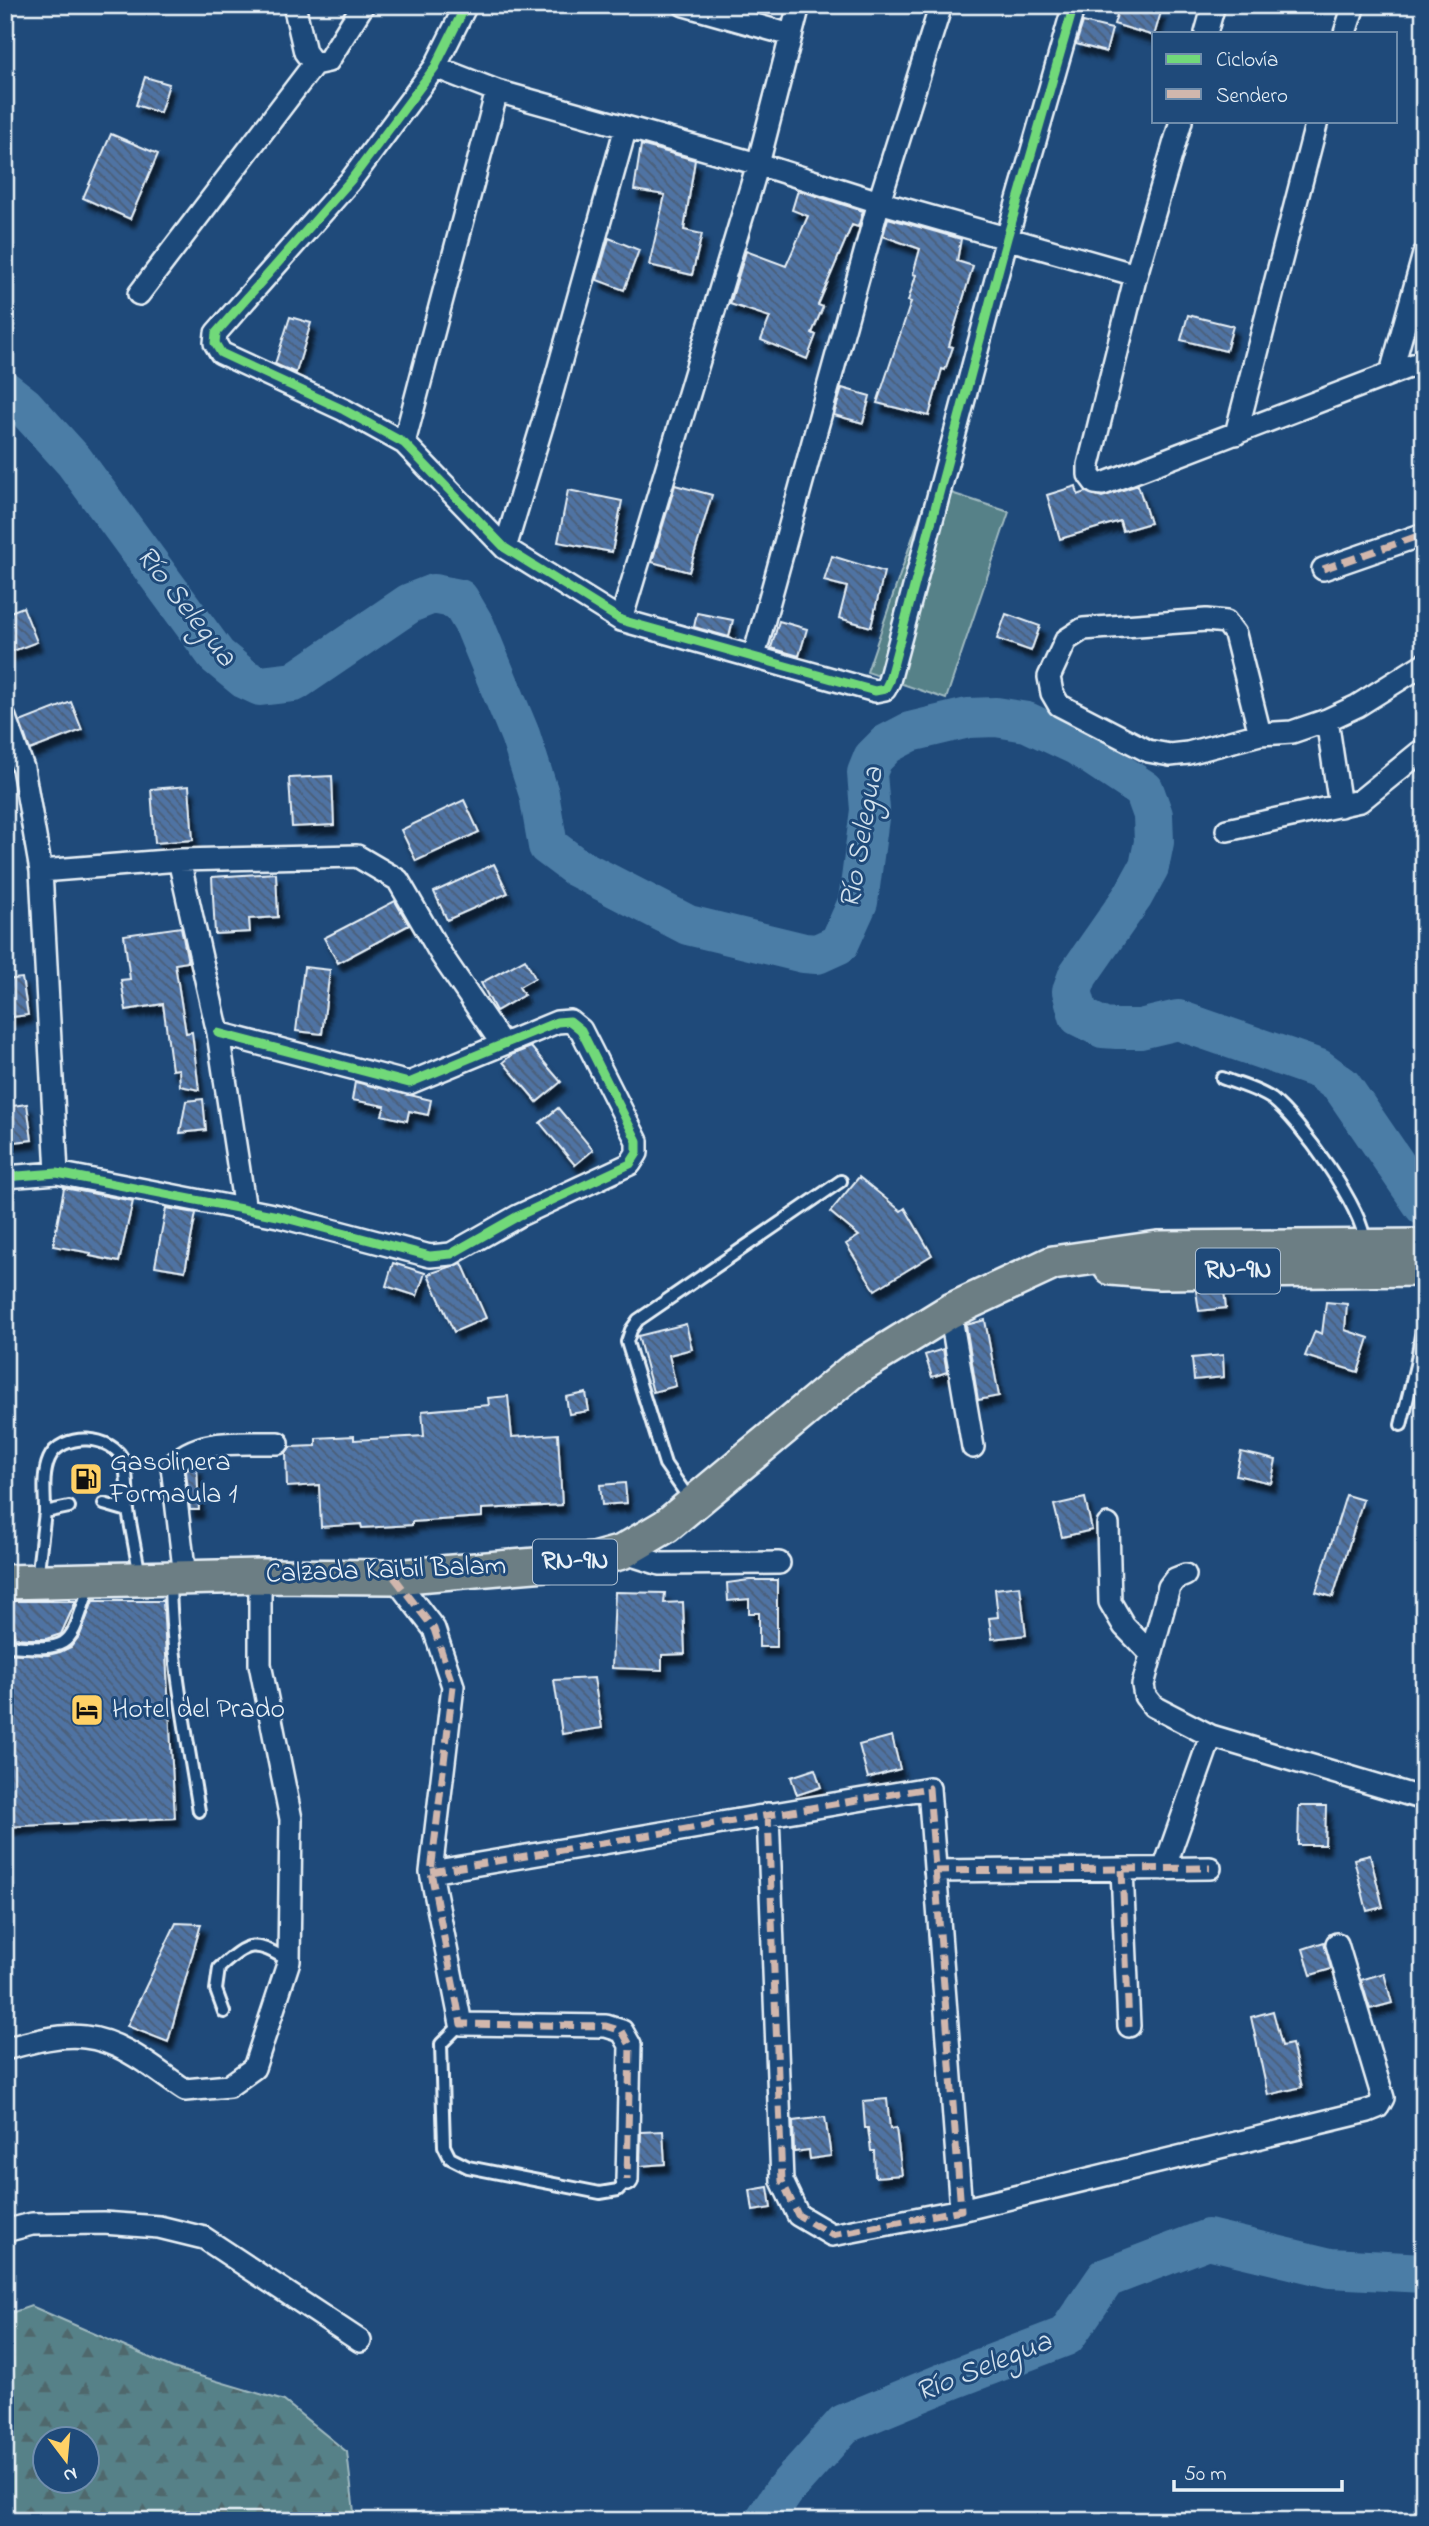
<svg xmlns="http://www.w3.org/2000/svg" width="1429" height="2526" viewBox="0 0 1429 2526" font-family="'Indie Flower',sans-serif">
  <defs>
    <pattern id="forest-firs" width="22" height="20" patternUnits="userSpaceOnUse" patternTransform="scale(1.75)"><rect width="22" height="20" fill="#568188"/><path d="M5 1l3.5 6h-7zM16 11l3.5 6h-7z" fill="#4f676c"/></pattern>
    <pattern id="building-back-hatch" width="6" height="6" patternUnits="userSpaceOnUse" patternTransform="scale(1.75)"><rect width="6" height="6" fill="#5073a3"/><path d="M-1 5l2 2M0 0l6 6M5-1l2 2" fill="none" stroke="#4b5e76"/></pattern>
    <filter id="shadow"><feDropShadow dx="4.5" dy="8" stdDeviation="2" flood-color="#0009"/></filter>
  </defs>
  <rect width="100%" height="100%" fill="#1f4a7a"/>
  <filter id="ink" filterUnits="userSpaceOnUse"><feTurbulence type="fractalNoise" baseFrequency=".0143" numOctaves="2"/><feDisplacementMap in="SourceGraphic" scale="14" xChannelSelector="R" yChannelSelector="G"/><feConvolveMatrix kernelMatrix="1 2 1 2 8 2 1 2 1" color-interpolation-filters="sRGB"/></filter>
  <g filter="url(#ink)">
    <path fill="url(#forest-firs)" stroke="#9fb9c0" stroke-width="2" fill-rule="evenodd" d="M31,2306L173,2368L284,2401L347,2452L355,2521H5V2315ZM46,2438H88V2480H46Z"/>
    <path fill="#568188" stroke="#9fb9c0" stroke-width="2" d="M930,486L1009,512L946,699L867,672Z"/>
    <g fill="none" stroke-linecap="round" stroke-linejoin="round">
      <path stroke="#4c7da6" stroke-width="40" d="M5,391L24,406L74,461L217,656L245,679L260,686L294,682L410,603L433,594L459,599L475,626L520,735L539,794L548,846L576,867L688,925L804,953L817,954L839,944L858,902L870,810L867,773L873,758L887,744L910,732L968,718L996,717L1027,722L1078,746L1144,790L1153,815L1154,842L1149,867L1133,896L1078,975L1072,991L1079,1016L1103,1028L1117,1029H1140L1178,1020L1319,1069L1342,1086L1424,1206
        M764,2521L784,2491L844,2424L953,2379L1066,2336L1106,2278L1208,2239L1330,2268L1424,2273"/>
    </g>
    <path fill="url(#building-back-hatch)" stroke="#e8f1f8" stroke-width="2" filter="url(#shadow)" d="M1120,5H1138L1161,12L1154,36L1114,24Z
      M1083,22L1112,29L1106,52L1076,44Z
      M145,77L169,84L160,113L136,105Z
      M111,134L158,154L130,219L83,198Z
      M641,145L695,160L684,230L702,234L692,275L649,265L665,195L634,190Z
      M798,190L863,211L858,227L852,225L818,305L823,307L812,333L816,335L807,359L761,340L770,317L730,304L746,251L786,266L808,216L792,210Z
      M888,218L961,239L957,261L973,266L949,346L953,347L945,370L942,369L929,416L877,403L911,302L908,301L916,275L913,274L920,249L883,236Z
      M609,238L639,250L624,290L597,280Z
      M1188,315L1233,326L1226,351L1181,340Z
      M290,317L311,323L296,373L275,364Z
      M842,388L870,396L863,423L834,415Z
      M675,485L712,495L689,572L652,562Z
      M1138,485L1150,523L1123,531L1120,521L1060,539L1047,495L1076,486L1078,495L1086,492L1102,497Z
      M568,490L622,501L612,552L558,542Z
      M832,556L884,572L871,627L839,618L847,587L824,581Z
      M23,607L37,642L5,654V614Z
      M697,613L733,620L729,637L694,627Z
      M1006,614L1040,626L1031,651L997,639Z
      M779,621L807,629L799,656L771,648Z
      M71,702L82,730L30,750L20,722Z
      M332,776L334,825L292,827L289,778Z
      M189,786L193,840L155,843L151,789Z
      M464,800L479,832L416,861L401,830Z
      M494,864L508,893L447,920L434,892Z
      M276,873L278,917L249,919L250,932L215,934L212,877Z
      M395,901L409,925L338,963L324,938Z
      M181,927L188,962L175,964L186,1033L192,1032L199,1090L180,1086L179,1069L172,1070L163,1004L126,1010L121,980L130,979L124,935Z
      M525,959L535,978L519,987L524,995L496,1011L481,983Z
      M304,967L330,970L322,1034L296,1031Z
      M22,978L28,1015L5,1018V980Z
      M531,1047L561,1082L537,1102L503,1062L511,1055Z
      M355,1082L431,1100L428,1115L409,1111L407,1121L382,1115L385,1106L352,1100Z
      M203,1099L206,1130L180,1133L186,1101Z
      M27,1104L32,1140L5,1143V1107Z
      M558,1108L593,1150L575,1165L540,1123Z
      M859,1177L901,1211L905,1208L932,1255L875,1290L846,1244L859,1236L830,1212Z
      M64,1188L133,1201L119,1262L90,1256L91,1253L53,1246Z
      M166,1208L196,1213L185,1271L155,1266Z
      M393,1263L425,1273L417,1296L386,1286Z
      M462,1263L486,1318L454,1332L428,1274Z
      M1196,1291H1224L1226,1308L1199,1311Z
      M1326,1302L1347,1304L1345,1330L1369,1338L1358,1372L1305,1356L1315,1331L1322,1334Z
      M985,1320L999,1396L978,1400L966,1325Z
      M686,1324L692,1349L669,1355L676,1386L653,1392L638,1336Z
      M943,1349L947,1372L932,1377L925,1355Z
      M1223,1355L1224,1377L1194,1380L1192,1358Z
      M586,1393L589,1411L569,1414L566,1397Z
      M508,1396L512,1437L558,1434L562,1505L482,1509V1517L412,1522V1525L362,1528L361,1524L321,1527L319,1485L287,1487L286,1453L290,1447L316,1446V1438L354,1436V1440L424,1436L422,1411L489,1405L488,1398Z
      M1241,1452L1276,1460L1271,1483L1236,1475Z
      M193,1466H197L199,1510H190L186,1471Z
      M625,1483L627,1503L602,1505L600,1485Z
      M1346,1495L1363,1500L1333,1597L1316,1592Z
      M1085,1498L1092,1530L1062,1537L1054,1505Z
      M749,1580H777V1647H759V1613H749V1599L728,1601L727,1583Z
      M1020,1586L1026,1635L992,1639L989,1618L998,1617L995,1589Z
      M615,1592L665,1593L664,1603L683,1602L685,1654L662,1655V1670L612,1668Z
      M5,1601H76L61,1634L46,1639H30L15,1638L11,1625L5,1622Z
      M93,1601H163L175,1818L5,1827V1653L48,1655L60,1652L71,1647L80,1635Z
      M594,1678L602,1728L562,1734L554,1680Z
      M892,1736L900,1769L868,1778L859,1745Z
      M815,1769L821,1787L797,1795L791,1777Z
      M1299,1806H1326L1325,1845H1298Z
      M1370,1855L1383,1907L1367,1911L1354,1859Z
      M176,1923L201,1924L168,2042L127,2026Z
      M1324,1942L1331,1969L1311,1975L1303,1949Z
      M1384,1973L1392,2003L1370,2009L1361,1980Z
      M1273,2011L1282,2046L1292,2044L1302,2087L1268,2095L1251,2017Z
      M887,2099L890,2129L896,2128L902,2175L875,2177L874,2151H871L868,2128H865L863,2101Z
      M825,2117L831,2156L810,2159L809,2150L794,2152L793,2121Z
      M663,2131L665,2164L640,2166L641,2132Z
      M768,2187L771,2208L753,2211L750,2190Z"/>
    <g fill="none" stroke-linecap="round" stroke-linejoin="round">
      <defs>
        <path id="lane" d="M1222,1078C1237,1084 1258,1089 1272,1099C1300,1121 1363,1208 1365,1243
          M1401,1425L1416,1365L1424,1317
          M690,1500L665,1464L627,1342L631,1330L638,1320L841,1181
          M104,1504L128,1511L140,1576
          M45,1512C45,1495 42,1475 49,1459C61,1431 114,1434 124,1462C128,1476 127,1496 128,1511
          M37,1579L45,1512L69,1507
          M170,1582C171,1659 187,1735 199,1811
          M5,1630L8,1646C76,1651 69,1645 90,1585
          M224,2012L216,1990L219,1968C249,1941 254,1940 289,1961
          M461,2024L441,2044L444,2146L450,2158L468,2167L600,2193L618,2190L627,2180"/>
        <path id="street" d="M294,5L305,52L314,64
          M466,5L435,67L351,180L216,333L215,343L221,353L344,410L404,443L505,548L621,620L875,691L885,689L889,681L1007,238L1074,5
          M684,5L791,35
          M1206,33L1214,5
          M1345,33L1354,5
          M435,67L497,91L758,164L879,202L1136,275
          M1181,121L1136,275L1089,465V475L1095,483L1103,484L1424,361
          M139,294L314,64L328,61L363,5
          M1391,373L1424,254
          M1236,434L1317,121
          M404,443L497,91
          M505,548L551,396L626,127
          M1323,569L1424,534
          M621,620L758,164L799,5
          M754,656L879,202L941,5
          M5,718L23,768L41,871L57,1173
          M1327,720L1340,806
          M1260,734L1235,634L1226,622L1206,620L1083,629L1066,640L1049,677L1052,693L1059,705L1148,751L1170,755L1188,753L1260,734L1292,732L1327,720L1357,706L1424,664
          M1227,830L1360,801L1420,752
          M179,860L218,1033L245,1210
          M41,871L179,860L357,856L398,880L442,956L502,1044
          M5,1177L57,1173L278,1216L430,1256L451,1254L518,1216L630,1164L637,1153V1141L581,1030L570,1021L557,1022L409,1083L218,1033
          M950,1311L973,1447
          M1108,1525L1110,1602L1124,1626L1151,1654
          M622,1552L660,1564L779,1563
          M1185,1575L1175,1579L1169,1587L1143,1685L1145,1696L1153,1706L1211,1736L1424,1799
          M185,1577L172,1466C197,1437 242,1444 278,1443
          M394,1577L434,1629L453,1686L431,1872L461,2024L606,2026L622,2031L630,2045L627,2180
          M768,1814L782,2181L798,2215L832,2235L961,2210L1368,2111L1378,2107L1383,2098L1337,1944
          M1164,1869L1211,1736
          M1122,1870L1129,2026
          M935,1871L1210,1868
          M431,1872L929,1788L961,2210
          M5,2049C31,2042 58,2034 85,2037C123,2041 155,2070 185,2090L229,2086L254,2068L289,1961L291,1819L260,1664V1576
          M5,2231L32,2224L103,2223L159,2227L204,2238L360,2341"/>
        <path id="primary" d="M1111,1268L1160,1272L1424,1269
          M5,1582L260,1576L394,1577L593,1560L622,1552L666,1526L851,1372L950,1311L1053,1263L1158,1248L1424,1246"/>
      </defs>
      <use href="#lane" stroke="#e8f1f8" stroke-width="16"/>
      <use href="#street" stroke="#e8f1f8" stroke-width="26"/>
      <use href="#primary" stroke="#e8f1f8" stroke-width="38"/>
      <use href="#lane" stroke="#1f4a7a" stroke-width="10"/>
      <use href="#street" stroke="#1f4a7a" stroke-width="21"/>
      <use href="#primary" stroke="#6c7e84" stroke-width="33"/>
      <path stroke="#d1b7ad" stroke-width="7" stroke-dasharray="14 7" stroke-linecap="butt" d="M1323,569L1424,534
        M394,1577L434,1629L453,1686L431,1872L461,2024L606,2026L622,2031L630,2045L627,2180
        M1122,1870L1129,2026
        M935,1871L1210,1868
        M431,1872L929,1788L961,2210L832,2235L798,2215L782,2181L768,1814"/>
      <defs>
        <path id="cycleway" d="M466,5L435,67L351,180L216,333L215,343L221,353L344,410L404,443L505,548L621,620L875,691L885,689L889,681L1007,238L1074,5
          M5,1177L57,1173L278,1216L430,1256L451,1254L518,1216L630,1164L637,1153V1141L581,1030L570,1021L557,1022L409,1083L218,1033"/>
      </defs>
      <use href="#cycleway" stroke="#1f4a7a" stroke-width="13"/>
      <use href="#cycleway" stroke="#71d979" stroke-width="9"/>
    </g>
  </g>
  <defs>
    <symbol id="fuel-square" viewBox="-11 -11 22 22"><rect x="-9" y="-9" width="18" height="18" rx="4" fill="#ffd166" stroke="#1f4a7a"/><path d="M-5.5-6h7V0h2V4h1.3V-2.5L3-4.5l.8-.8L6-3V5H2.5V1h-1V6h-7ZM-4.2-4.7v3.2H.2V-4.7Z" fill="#111"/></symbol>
    <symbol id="hotel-square" viewBox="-11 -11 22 22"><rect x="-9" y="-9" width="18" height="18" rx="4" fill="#ffd166" stroke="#1f4a7a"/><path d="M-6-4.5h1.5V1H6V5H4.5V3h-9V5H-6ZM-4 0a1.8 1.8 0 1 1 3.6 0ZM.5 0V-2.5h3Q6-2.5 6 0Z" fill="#111"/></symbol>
  </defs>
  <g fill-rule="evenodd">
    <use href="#fuel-square" x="67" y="1460" width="38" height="38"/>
    <use href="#hotel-square" x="68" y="1691" width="38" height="38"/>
  </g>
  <g text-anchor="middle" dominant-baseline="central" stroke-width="6" stroke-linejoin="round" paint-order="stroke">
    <g fill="#1f4a7a" stroke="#acbfd2" stroke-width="2">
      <rect x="1196" y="1248.5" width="84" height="45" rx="5"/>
      <rect x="533" y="1539.5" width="84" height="45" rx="5"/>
    </g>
    <g font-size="26" font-weight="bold" fill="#e8f1f8">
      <text x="1238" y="1271">RN-9N</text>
      <text x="575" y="1562">RN-9N</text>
    </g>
    <g font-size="28" fill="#e8f1f8" stroke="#1f4a7a" text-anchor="start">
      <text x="110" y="1463">Gasolinera<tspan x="110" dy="32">Formaula 1</tspan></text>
      <text x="112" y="1710">Hotel del Prado</text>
    </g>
    <g font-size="28" fill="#e8f1f8" stroke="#1f4a7a">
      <text transform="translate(386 1571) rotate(-2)">Calzada Kaibil Balam</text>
    </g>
    <g font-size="30" font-style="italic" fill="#d1e0ec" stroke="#1f4a7a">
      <text transform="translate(185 607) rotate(52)">Río Selegua</text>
      <text transform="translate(863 838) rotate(-80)">Río Selegua</text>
      <text transform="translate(984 2368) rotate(-22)">Río Selegua</text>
    </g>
  </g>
  <rect width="1429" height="2526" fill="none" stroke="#1f4a7a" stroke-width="28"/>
  <rect x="14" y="14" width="1401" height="2498" fill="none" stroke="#e8f1f8" stroke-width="2.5" filter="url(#ink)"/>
  <rect x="1152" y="32" width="245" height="91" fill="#1f4a7a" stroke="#6f8dac" stroke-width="2"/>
  <rect x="1166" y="54" width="35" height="10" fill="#71d979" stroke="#6f8dac" stroke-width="2"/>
  <text x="1216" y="66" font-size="21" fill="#e8f1f8">Ciclovía</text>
  <rect x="1166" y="89" width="35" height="10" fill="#d1b7ad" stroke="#6f8dac" stroke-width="2"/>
  <text x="1216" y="102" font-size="21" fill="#e8f1f8">Sendero</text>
  <g transform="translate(66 2460) rotate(164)"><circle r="33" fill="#1f4a7a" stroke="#6f8dac" stroke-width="2"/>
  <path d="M0-5L12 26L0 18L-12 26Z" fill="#ffd166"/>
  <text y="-10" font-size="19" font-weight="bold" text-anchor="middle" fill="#e8f1f8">N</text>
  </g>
  <path d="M1174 2480v10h168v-10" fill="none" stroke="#e8f1f8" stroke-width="3.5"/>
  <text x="1184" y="2480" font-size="21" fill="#e8f1f8" stroke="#1f4a7a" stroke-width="5" paint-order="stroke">50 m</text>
</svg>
